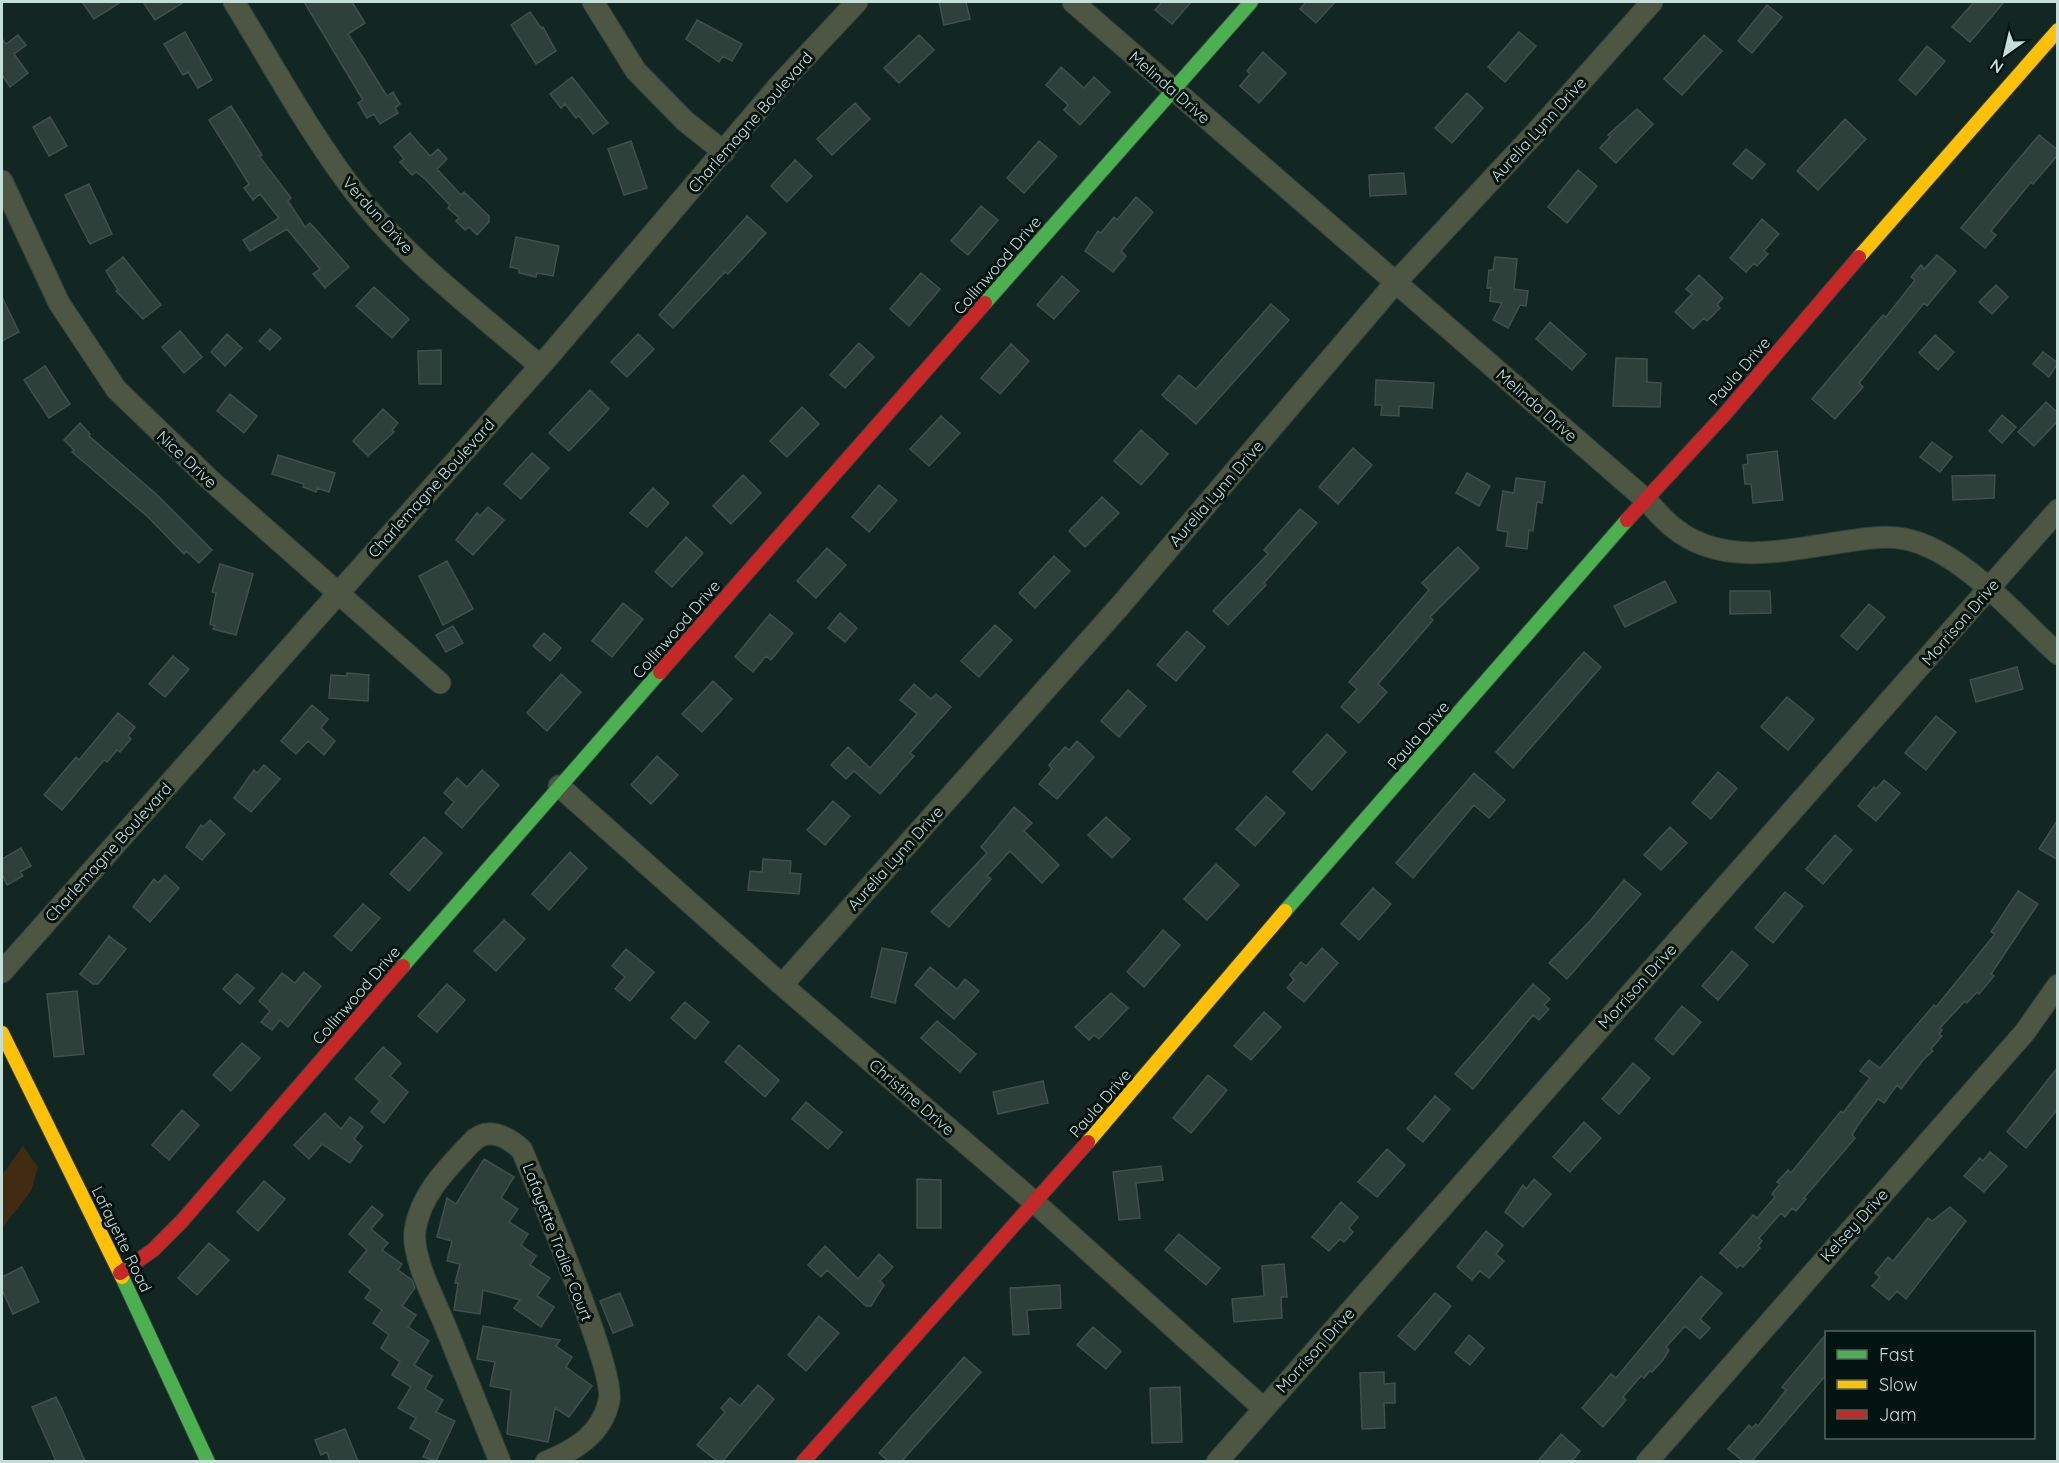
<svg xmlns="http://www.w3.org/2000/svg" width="2059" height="1463" viewBox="0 0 2059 1463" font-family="Quicksand,sans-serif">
  <rect width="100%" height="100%" fill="#122622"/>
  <path fill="#422b13" d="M23,1146L38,1167L31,1191L2,1228V1175Z"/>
  <path fill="#2e403a" stroke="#41504b" stroke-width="1.5" d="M82,2H121L94,19Z
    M143,2H184L155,20Z
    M304,2H352L365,23L348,34L387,96L393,92L400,104L395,108L398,113L380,124L374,114L367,118L358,103L363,100Z
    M939,2H966L970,19L944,25Z
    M1162,2H1191L1172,24L1155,10Z
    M1306,2H1335L1316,23L1300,9Z
    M1974,2H2004L1970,42L1952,27Z
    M1767,5L1782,17L1752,53L1738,41Z
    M530,12L541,28L543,27L556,51L536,64L511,25Z
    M697,20L742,44L732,61L723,56L719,62L686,39Z
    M185,32L212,80L198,88L188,72L183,75L164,44Z
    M1519,32L1536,46L1505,82L1488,67Z
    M18,35L26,45L14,54L28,73L10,87L2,75V39L6,44Z
    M919,35L934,50L899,83L884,68Z
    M1704,35L1722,51L1682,95L1664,79Z
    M1927,46L1945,61L1916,95L1899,80Z
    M1263,52L1286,73L1259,103L1240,86L1250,74L1247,71Z
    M1061,67L1084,88L1094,77L1110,92L1080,125L1064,110L1068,105L1046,85Z
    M572,77L608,123L593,134L579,116L576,118L565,104L561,108L550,94Z
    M1467,93L1483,108L1452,143L1435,128Z
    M855,103L870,119L832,155L817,139Z
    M231,106L262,155L259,156L291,198L288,201L305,227L310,223L349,267L325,288L313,274L320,269L287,229L250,251L243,240L279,218L260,194L253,200L244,188L249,184L209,120Z
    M1637,109L1653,124L1616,163L1600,148L1610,137L1608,135Z
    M50,117L67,146L49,156L33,127Z
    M1845,119L1866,139L1818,190L1797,171Z
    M410,133L430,156L438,149L447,159L437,169L461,195L464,192L489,216V222L477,235L469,227L465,230L456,221L459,218L448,208L450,205L447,202L425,179L416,172L412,175L400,162L404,159L394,147Z
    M2039,135L2058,150V155L2033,184L2031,182L1991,231L1996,235L1985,248L1961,228Z
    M631,141L647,188L624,195L608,149Z
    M1039,141L1057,156L1024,193L1007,178Z
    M1746,149L1765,164L1752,179L1733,164Z
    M795,160L812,176L787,202L771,186Z
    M1578,170L1597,186L1567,223L1548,207Z
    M1404,173L1406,194L1370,196L1369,175Z
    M89,184L112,234L90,244L65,195Z
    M1136,197L1153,212L1121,251L1126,256L1113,272L1085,251L1098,231L1101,233L1114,217L1117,220Z
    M981,206L998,220L968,255L951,241Z
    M747,216L766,233L728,274L725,272L673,328L659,315Z
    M1762,219L1779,234L1764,251L1768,254L1757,266L1754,263L1746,272L1730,258Z
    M516,237L559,246L553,276L537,273L536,277L519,273V269L510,267Z
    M1937,255L1956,271L1927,306L1924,303L1859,383L1863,387L1835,419L1812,399L1883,315L1886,317L1915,280L1911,277L1921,265L1924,269Z
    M123,257L161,305L143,319L116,291L118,290L106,271Z
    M1495,257L1517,259L1514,289L1528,291L1526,306L1520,305L1508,328L1493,320L1502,303L1490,301L1491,288H1487L1489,270H1493Z
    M921,273L940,289L909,326L890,309Z
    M1699,275L1723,298L1717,305L1720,308L1707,321L1704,318L1693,329L1675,312L1692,294L1686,289Z
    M1062,276L1079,291L1054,319L1037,305Z
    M1996,285L2008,297L1992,314L1979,302Z
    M374,287L409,319L392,338L356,306Z
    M2,297L19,332L2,341Z
    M1271,304L1289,320L1196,424L1162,395L1179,375L1196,389Z
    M1550,322L1586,354L1572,370L1536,339Z
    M270,329L281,338L270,350L259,341Z
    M180,331L202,357L184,373L162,347Z
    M227,334L242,348L225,366L211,352Z
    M638,334L654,349L627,377L611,362Z
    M1935,335L1954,352L1938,370L1919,353Z
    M859,343L874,357L845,388L830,375Z
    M1011,344L1029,361L1000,394L981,378Z
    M441,350V384H419L418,351Z
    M2043,352L2058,363L2049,377L2033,364Z
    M1616,358L1647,359V382L1661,383L1660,407L1613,406Z
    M45,366L70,404L49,418L24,380Z
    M1376,380L1434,383L1432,408L1399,406V416L1381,415L1382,405H1375Z
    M590,390L609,409L569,451L549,433Z
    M230,394L257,416L244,433L217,411Z
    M2046,402L2058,413V421L2034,446L2018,432Z
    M802,407L819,424L787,457L770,441Z
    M383,409L398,423L392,430L394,432L368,456L353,441Z
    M2002,415L2016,427L2002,443L1989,431Z
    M941,416L960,433L929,466L910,449Z
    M80,423L90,434L89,436L155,493L212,550L199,563L186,551L184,554L148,517L72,452L74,450L64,440Z
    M1141,430L1168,454L1141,485L1114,461Z
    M1932,442L1952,457L1940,472L1920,457Z
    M1353,448L1372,465L1338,504L1319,487Z
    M1777,451L1783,500L1753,503L1751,484H1745L1743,465L1748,464L1747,455Z
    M532,453L549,468L521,499L504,484Z
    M278,455L335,473L329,492L317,488L316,492L303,487L304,484L272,474Z
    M1467,473L1490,486L1479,506L1456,493Z
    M743,475L761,493L731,524L713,506Z
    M1995,475L1994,498L1953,500L1952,476Z
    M1516,478L1545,482L1542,503L1537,502L1533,531L1529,530L1527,549L1506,546L1508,532L1497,530L1503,491L1514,493Z
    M879,485L897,500L869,532L852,517Z
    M653,488L669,503L647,527L630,513Z
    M1102,497L1119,513L1085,547L1069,531Z
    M488,507L504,520L473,555L456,540L477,513L480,516Z
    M1300,509L1317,523L1264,583L1266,585L1228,625L1213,611L1268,554L1264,550Z
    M686,537L703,553L672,587L655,572Z
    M1458,547L1479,568L1430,617L1433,620L1378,684L1387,692L1359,723L1341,707L1357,689L1349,682L1429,590L1422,583Z
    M827,548L846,565L816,598L797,581Z
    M1054,556L1070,571L1035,608L1019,593Z
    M447,561L473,609L443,625L419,576Z
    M220,564L253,574L236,635L213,629L215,626L210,624L216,593L212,592Z
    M1665,581L1676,602L1625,627L1614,606Z
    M1730,591H1770L1771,613L1730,614Z
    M623,603L643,619L612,657L592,641Z
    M1869,604L1885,617L1857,650L1841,636Z
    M840,613L857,628L845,642L828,628Z
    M770,614L793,633L771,660L766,656L753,672L735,657Z
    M995,625L1012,640L979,677L961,661Z
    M453,626L463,643L446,652L436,635Z
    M1187,631L1205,647L1176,681L1157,665Z
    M544,633L561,648L550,661L533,646Z
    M1584,652L1601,667L1513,768L1496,752Z
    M173,656L189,669L165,697L149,684Z
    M2017,667L2023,689L1976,702L1970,680Z
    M347,673L369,675L368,701L329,698L331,675L347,676Z
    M561,674L581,692L547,731L527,713Z
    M713,681L732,699L702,732L682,714Z
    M914,684L931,699L936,694L951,707L910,753L914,756L880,794L854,771L846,779L831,765L848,747L870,768L917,714L900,700Z
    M1128,690L1146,706L1119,737L1101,721Z
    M1787,697L1814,719L1788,750L1761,727Z
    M312,705L328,719L321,728L335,741L324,755L308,741L296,754L281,741Z
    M118,713L135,727L128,736L131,739L120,752L117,750L107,762L104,760L62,810L44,795L76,757L79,760Z
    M1936,716L1956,732L1926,770L1905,753Z
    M1327,734L1346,752L1312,790L1293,772Z
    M1077,741L1094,757L1057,799L1039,784L1052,769L1049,765L1065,747L1069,750Z
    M657,756L678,775L651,804L631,785Z
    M264,765L280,779L251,812L234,798L254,770L257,773Z
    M482,770L499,785L462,828L445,813L454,802L444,793L457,778L467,787Z
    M1718,772L1737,788L1711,819L1692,803Z
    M1474,773L1505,800L1489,818L1474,805L1413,878L1396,863Z
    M1884,780L1900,793L1876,821L1858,806L1874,787L1876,789Z
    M1266,796L1285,813L1255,846L1236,829Z
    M833,801L850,816L825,845L807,830Z
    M1014,807L1032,823L1024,831L1059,865L1042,883L1010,851L987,876L991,879L949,927L931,912L987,853L981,847Z
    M1106,817L1130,839L1112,858L1088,835Z
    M2058,819V860L2039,849Z
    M210,820L225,834L202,860L186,847L201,825L203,827Z
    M1670,827L1687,843L1661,870L1644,855Z
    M1835,835L1852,850L1823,884L1806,869Z
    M424,837L442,853L409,891L390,874Z
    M21,848L31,866L20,872L23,876L7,885L2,874V859Z
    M570,852L587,868L549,910L532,894Z
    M763,859L791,861L790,873L801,874L799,894L748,890L750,871L762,872Z
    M1216,864L1239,885L1207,920L1184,899Z
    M165,875L179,888L150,922L133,907L154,879L158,883Z
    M1624,880L1641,894L1567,979L1549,963L1590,921Z
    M1373,888L1391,904L1359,940L1341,924Z
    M2018,891L2038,904L1991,974L1994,976L1979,994L1977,992L1967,1003L1965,1001L1940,1028L1942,1030L1939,1034L1942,1036L1931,1049L1933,1051L1923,1060L1901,1089L1897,1085L1884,1103L1878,1099L1858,1125L1852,1135L1855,1138L1804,1198L1806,1199L1796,1211L1792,1208L1785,1217L1781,1213L1759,1238L1762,1241L1758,1246L1760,1248L1743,1267L1740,1265L1737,1268L1720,1253L1753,1215L1757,1218L1775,1197L1772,1194L1780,1184L1777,1182L1788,1170L1791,1173L1841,1111L1843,1113L1870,1078L1860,1071L1869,1060L1880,1068L1934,1005L1936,1007L1995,934L1991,932Z
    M1785,892L1803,906L1773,943L1755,928Z
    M363,904L380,918L351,951L334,936Z
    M504,920L525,939L496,971L474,951Z
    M1163,930L1180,945L1144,987L1127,972Z
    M109,936L126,949L98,984H93L80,974Z
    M882,948L907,953L895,1003L871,997Z
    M1322,948L1338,963L1304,1002L1287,988L1294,980L1290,975L1301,962L1306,966Z
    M626,949L654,972L630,1001L615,989L625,977L612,966Z
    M1732,951L1748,965L1718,1000L1702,986Z
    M930,967L957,989L965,979L979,991L954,1019L915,985Z
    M304,972L321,986L288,1027L280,1020L272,1030L261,1022L270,1011L259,1001L282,973L295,983Z
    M237,974L254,988L240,1004L223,989Z
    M447,984L465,1000L437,1032L418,1016Z
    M1533,984L1550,999L1544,1005L1549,1009L1539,1020L1533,1015L1473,1089L1455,1074Z
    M77,991L84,1054L54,1057L47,994Z
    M1111,993L1128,1008L1099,1039L1094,1035L1089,1040L1075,1027Z
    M685,1002L709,1022L695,1039L671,1018Z
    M1682,1006L1701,1022L1673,1055L1655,1039Z
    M1264,1012L1281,1027L1251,1060L1234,1046Z
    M937,1021L976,1054L960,1072L921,1038Z
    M242,1043L260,1058L231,1091L213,1075Z
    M739,1045L779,1080L765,1097L725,1062Z
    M383,1047L401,1063L390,1076L408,1092L384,1123L371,1112L380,1101L355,1079Z
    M1633,1063L1650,1078L1619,1114L1602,1099Z
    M2058,1067V1109L2026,1148L2007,1132Z
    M1208,1075L1227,1090L1191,1133L1173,1118Z
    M1043,1081L1048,1103L998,1114L993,1092Z
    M1435,1096L1450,1109L1423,1142L1407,1129Z
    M806,1102L842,1132L828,1149L792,1119Z
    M182,1110L199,1125L169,1160L152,1145Z
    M325,1113L341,1129L350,1117L363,1127L354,1139L362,1146L350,1163L322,1144L309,1159L294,1145Z
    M1584,1122L1601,1138L1570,1172L1553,1157Z
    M1387,1149L1405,1165L1377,1197L1358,1182Z
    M1990,1152L2007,1166L1984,1192L1964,1176L1980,1158L1983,1161Z
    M484,1159L514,1177L501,1198L518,1209L509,1222L528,1234L521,1245L536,1256L530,1265L550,1278L537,1296L554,1307L541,1327L514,1308L520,1300L483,1290L480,1314L454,1310L458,1283H455L460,1264L447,1261L452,1241L437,1237L447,1198L456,1204Z
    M1161,1166L1163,1180L1136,1183L1140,1218L1119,1220L1113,1172Z
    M917,1179L941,1180V1228H917Z
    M1534,1179L1551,1194L1523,1227L1505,1212L1523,1185L1526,1189Z
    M264,1181L285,1199L258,1231L237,1212Z
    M1341,1202L1358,1217L1349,1228L1353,1232L1344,1242L1340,1239L1329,1251L1312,1237Z
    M372,1206L383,1215L371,1229L388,1243L382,1250L402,1264L398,1270L412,1280L415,1288L402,1306L416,1315L408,1327L429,1341L414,1365L432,1376L425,1389L443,1400L436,1412L455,1421L436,1461L423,1457L431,1440L410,1428L416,1418L398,1408L411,1387L392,1375L400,1362L381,1348L389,1335L373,1323L382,1310L365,1298L371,1290L349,1272L367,1250L349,1234Z
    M1950,1207L1966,1221L1906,1299L1897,1291L1889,1300L1872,1286L1880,1277L1875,1273L1888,1257L1893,1261L1928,1218L1932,1221Z
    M1486,1231L1503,1245L1496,1254L1504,1261L1489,1278L1480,1271L1472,1280L1457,1267Z
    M1179,1234L1220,1268L1206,1285L1165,1250Z
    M209,1243L229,1260L197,1295L178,1278Z
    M825,1246L858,1279L879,1254L893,1267L880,1281L884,1285L871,1306H866L827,1270L821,1277L808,1265Z
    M1284,1264L1287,1297H1281L1282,1318L1234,1322L1232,1299L1264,1296L1262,1266Z
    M22,1267L39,1302L13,1314L2,1290V1277Z
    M1701,1276L1722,1293L1700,1319L1710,1328L1700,1339L1685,1326L1666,1347L1669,1350L1663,1360L1652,1372L1650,1371L1644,1378L1641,1376L1623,1397L1626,1400L1603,1427L1582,1408L1611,1374L1616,1378Z
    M1060,1285L1061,1308L1027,1310L1029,1334L1013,1335L1010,1288Z
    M620,1293L633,1325L613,1333L600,1301Z
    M1435,1293L1451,1306L1415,1350L1398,1336Z
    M819,1316L839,1333L806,1371L788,1355Z
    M483,1326L560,1340L556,1346L572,1357L566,1367L592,1386L569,1417L555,1408L548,1442L507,1434L511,1390L490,1386L495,1362L477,1359Z
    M1093,1327L1121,1351L1106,1369L1077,1345Z
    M1827,1333V1374L1752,1461H1743L1728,1449L1749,1425L1752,1428L1756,1424L1758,1426L1786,1390L1782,1387Z
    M1469,1335L1484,1348L1470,1365L1455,1353Z
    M964,1357L981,1372L902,1461H888L879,1453Z
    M1384,1372V1384L1395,1383V1403H1384L1385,1428L1362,1429L1360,1373Z
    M758,1385L774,1399L723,1461H717L697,1445L725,1412L721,1408L730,1398L740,1406Z
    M1180,1387L1182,1442L1152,1443L1150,1388Z
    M56,1397L61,1407L85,1461H56L32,1407Z
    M345,1429L358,1461H330L327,1452L321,1455L315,1440Z
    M1561,1434L1580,1451L1572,1461H1538Z"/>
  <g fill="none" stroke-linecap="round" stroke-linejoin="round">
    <defs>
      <path id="street" d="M234,2C273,65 309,132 354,191C405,258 477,311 540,366
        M593,2L636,71L685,121L724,152
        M1073,2L1645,499C1654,508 1663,520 1674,528C1722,567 1787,550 1842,542C1864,539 1884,535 1905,539C1961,550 2017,617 2058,654
        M2,181L59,303L116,389L209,479L440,683
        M559,786L782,985L1033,1201L1263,1408
        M2,972L550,355L781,83L857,2
        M782,985L1120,606L1396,282L1538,130L1652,2
        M500,1462C482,1416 463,1371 445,1325C435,1301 411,1256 415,1230C421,1193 447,1169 471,1143C487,1125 508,1137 522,1150C538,1190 616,1370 609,1401C602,1434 575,1450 546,1462
        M1217,1462L2058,510
        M1647,1462L2025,1032L2058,985"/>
      <path id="fast" d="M985,303L1251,2
        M1285,911L1627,520
        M403,966L660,672
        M122,1277L208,1462"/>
      <path id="slow" d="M1859,257L2058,30
        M2,1033L122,1277
        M1088,1142L1285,911"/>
      <path id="jam" d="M1627,520L1724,415L1859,257
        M660,672L985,303
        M120,1273L153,1250L182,1221L403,966
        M803,1462L1088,1142"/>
    </defs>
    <use href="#street" stroke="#30423e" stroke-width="23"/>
    <use href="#fast" stroke="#30423e" stroke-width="16"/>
    <use href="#slow" stroke="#30423e" stroke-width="16"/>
    <use href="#jam" stroke="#30423e" stroke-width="16"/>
    <use href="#street" stroke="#4d5643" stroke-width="21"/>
    <use href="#fast" stroke="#4caf50" stroke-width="14"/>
    <use href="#slow" stroke="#ffc107" stroke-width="14"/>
    <use href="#jam" stroke="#c62828" stroke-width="14"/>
  </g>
  <g text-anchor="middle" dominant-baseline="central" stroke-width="6" stroke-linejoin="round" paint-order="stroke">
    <g font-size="16" fill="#c6ded8" stroke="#031410">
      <text transform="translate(1170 87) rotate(41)">Melinda Drive</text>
      <text transform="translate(750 122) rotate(-49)">Charlemagne Boulevard</text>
      <text transform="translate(1538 129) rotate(-48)">Aurelia Lynn Drive</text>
      <text transform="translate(378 215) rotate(48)">Verdun Drive</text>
      <text transform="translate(997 265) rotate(-49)">Collinwood Drive</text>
      <text transform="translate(1739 371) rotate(-49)">Paula Drive</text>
      <text transform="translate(1537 405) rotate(41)">Melinda Drive</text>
      <text transform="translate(187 459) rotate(43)">Nice Drive</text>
      <text transform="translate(431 488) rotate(-48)">Charlemagne Boulevard</text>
      <text transform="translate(1216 493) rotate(-49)">Aurelia Lynn Drive</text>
      <text transform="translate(1960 622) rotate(-49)">Morrison Drive</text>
      <text transform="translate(676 629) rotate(-49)">Collinwood Drive</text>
      <text transform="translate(1418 735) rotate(-49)">Paula Drive</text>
      <text transform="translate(108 852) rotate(-48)">Charlemagne Boulevard</text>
      <text transform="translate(895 858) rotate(-48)">Aurelia Lynn Drive</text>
      <text transform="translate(1637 986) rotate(-48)">Morrison Drive</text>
      <text transform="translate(356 995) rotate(-49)">Collinwood Drive</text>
      <text transform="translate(912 1097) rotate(41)">Christine Drive</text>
      <text transform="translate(1100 1103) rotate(-49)">Paula Drive</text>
      <text transform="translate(1854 1225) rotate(-48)">Kelsey Drive</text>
      <text transform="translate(122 1239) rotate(64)">Lafayette Road</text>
      <text transform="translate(558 1242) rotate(69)">Lafayette Trailer Court</text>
      <text transform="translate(1315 1350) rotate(-48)">Morrison Drive</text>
    </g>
  </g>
  <rect width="2059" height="1463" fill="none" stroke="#c6ded8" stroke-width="6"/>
  <rect x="1825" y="1331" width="210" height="108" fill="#031410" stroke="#516560" stroke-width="1.5"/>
  <rect x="1837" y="1350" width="30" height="9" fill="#4caf50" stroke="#516560" stroke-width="1.5"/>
  <text x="1879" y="1361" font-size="18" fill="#c6ded8">Fast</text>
  <rect x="1837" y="1380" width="30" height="9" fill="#ffc107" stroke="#516560" stroke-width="1.5"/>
  <text x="1879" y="1391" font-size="18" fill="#c6ded8">Slow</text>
  <rect x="1837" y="1410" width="30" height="9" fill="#c62828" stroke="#516560" stroke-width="1.5"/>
  <text x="1879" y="1421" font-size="18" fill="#c6ded8">Jam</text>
  <g transform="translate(2005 54) rotate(214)" stroke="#031410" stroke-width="4.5" paint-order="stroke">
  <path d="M0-4.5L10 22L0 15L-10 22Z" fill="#c6ded8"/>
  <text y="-9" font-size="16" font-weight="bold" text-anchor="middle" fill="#c6ded8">N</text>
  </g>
</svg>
